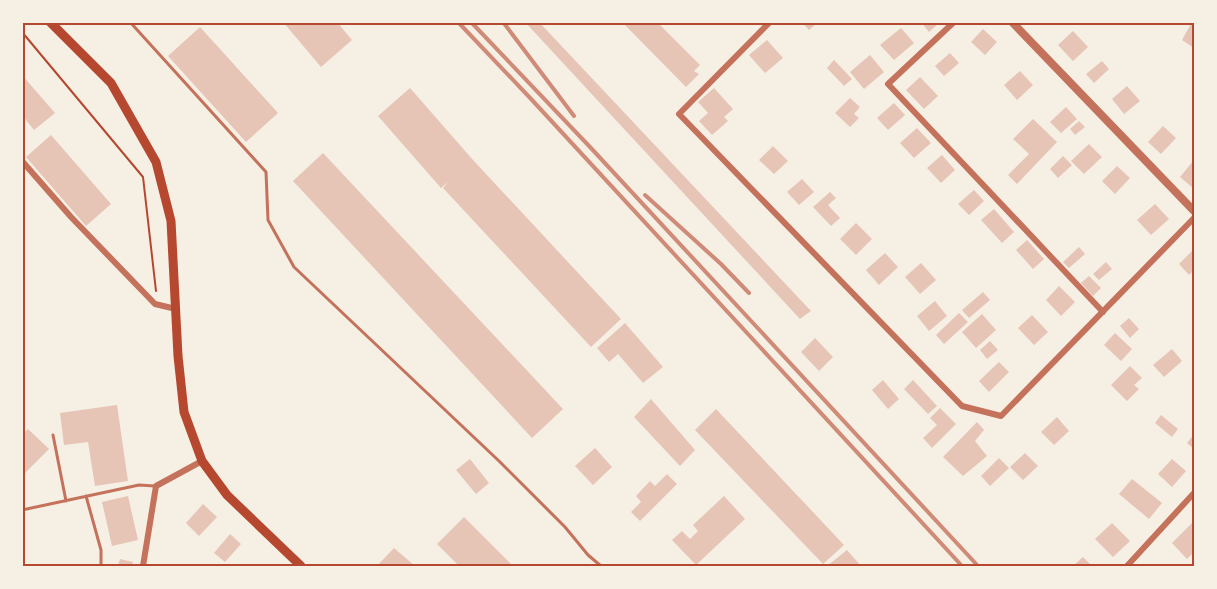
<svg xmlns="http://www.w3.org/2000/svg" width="1217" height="589" viewBox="0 0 1217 589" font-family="Ubuntu,sans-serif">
  <rect width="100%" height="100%" fill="#f6efe4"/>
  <path fill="#e6c5b7" d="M283,22H337L352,40L321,67Z
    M525,22H539L811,311L800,319Z
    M622,22H657L700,65L694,71L699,74L686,87Z
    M802,22H815L816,24L809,30Z
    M921,22H940L929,32Z
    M1192,22H1194V48L1182,40Z
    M200,27L278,113L246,142L168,56Z
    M901,28L914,43L894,60L880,45Z
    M983,29L997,42L985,55L971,42Z
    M1073,31L1088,47L1073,61L1058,45Z
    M767,40L783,58L765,73L749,55Z
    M950,53L959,63L944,76L935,66Z
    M870,55L884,72L864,89L850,72Z
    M834,60L852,79L844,86L827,68Z
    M1102,61L1109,69L1094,83L1086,74Z
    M1020,71L1033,85L1017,100L1004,85Z
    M22,75L55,113L34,130L22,115Z
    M920,77L938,96L924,109L906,90Z
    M1127,86L1140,101L1124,114L1112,99Z
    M410,88L473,160L621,319L591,347L443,188L448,182L441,188L378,116Z
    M714,88L733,109L724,117L728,121L712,135L699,121L708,113L698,102Z
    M850,98L860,107L854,114L859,118L850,127L835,113Z
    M894,103L905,115L888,130L877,118Z
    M1066,107L1077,119L1061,133L1050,122Z
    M1033,119L1057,142L1017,184L1008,175L1029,154L1013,139Z
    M1079,121L1085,127L1075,135L1070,129Z
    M1163,126L1176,138L1161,154L1148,142Z
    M917,128L931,143L914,158L900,143Z
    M51,135L111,204L86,226L26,157Z
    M1089,144L1102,157L1084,174L1071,161Z
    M773,146L788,161L774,174L759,160Z
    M323,153L563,409L532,438L293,181Z
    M942,155L955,170L941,183L927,168Z
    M1063,156L1072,165L1058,178L1050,169Z
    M1194,160V189L1180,177Z
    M1117,166L1130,178L1115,194L1102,181Z
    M802,179L814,192L799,205L787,192Z
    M974,190L984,201L969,215L958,204Z
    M830,192L836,198L828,205L840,218L831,226L813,207Z
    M1155,204L1169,219L1151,235L1137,220Z
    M994,209L1014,232L1002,243L981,220Z
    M856,223L872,239L856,255L840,239Z
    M1027,240L1044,259L1033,269L1016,250Z
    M1079,247L1085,254L1069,268L1063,262Z
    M1194,249V270L1189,275L1179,264Z
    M885,253L898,267L879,285L866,270Z
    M1106,262L1112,269L1099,280L1093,274Z
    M921,263L936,280L920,294L905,277Z
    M1089,276L1101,288L1093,296L1081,283Z
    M1059,286L1075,302L1061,316L1046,300Z
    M983,292L990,300L969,318L962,310Z
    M935,301L947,316L929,331L917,316Z
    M959,313L968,322L944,344L936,335Z
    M982,314L996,330L976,348L962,332Z
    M1032,315L1048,332L1034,345L1018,328Z
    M1129,318L1139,329L1130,338L1120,326Z
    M625,323L663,367L643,383L618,354L609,362L597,348Z
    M1115,333L1132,349L1121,361L1104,345Z
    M815,338L833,357L819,371L801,352Z
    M990,341L998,350L987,359L980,350Z
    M1172,349L1182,361L1164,377L1153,365Z
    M999,362L1009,372L989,392L979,381Z
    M1130,366L1142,378L1134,385L1139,389L1127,401L1111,385Z
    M883,380L899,399L888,409L872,390Z
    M913,380L937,406L928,414L904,389Z
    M651,399L695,450L680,466L634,417Z
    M117,405L128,481L95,486L88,442L64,445L60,413Z
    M940,408L956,424L932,448L923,438L937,425L930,418Z
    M716,409L844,545L823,564L695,430Z
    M1161,415L1178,429L1172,437L1155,423Z
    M1057,417L1069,431L1054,445L1041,432Z
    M977,422L984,430L975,441L987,456L963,476L943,457Z
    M28,429L49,449L22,476V435Z
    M1194,434V449L1187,443Z
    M595,448L612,467L593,485L575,466Z
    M1025,453L1038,466L1023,480L1010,467Z
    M999,458L1009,468L990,486L981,476Z
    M470,459L489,483L476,494L456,470Z
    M1172,459L1186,471L1172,487L1158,474Z
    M667,474L677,484L640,521L631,512L641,502L636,496L650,481L655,486Z
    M1132,479L1162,503L1149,519L1119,494Z
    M128,496L138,540L112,546L102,502Z
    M724,496L745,519L696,565L672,540L682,531L690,539L698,531L693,525Z
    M203,504L217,517L199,536L186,523Z
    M464,517L513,566H459L437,544Z
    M1194,521V552L1187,559L1172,543Z
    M1112,523L1130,541L1113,557L1095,539Z
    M230,534L241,544L225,562L214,553Z
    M394,548L415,566H377Z
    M847,550L861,566H827Z
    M1083,557L1092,566H1073Z
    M120,559L133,562L132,566H118Z"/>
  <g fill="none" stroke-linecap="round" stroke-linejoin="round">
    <path stroke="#b5482f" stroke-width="2" d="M22,32L143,177L156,291"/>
    <path stroke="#c5725c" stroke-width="3" d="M130,22L266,172L268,220L294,267L499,461L565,527L588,555L601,566
      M53,435L66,501
      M86,496L101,550V566
      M22,510L139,485L155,486"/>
    <path stroke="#c5725c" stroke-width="6" d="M770,22L679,114L962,406L1001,416L1194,218
      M954,22L888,84L1103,312
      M22,161L71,217L155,304L176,309
      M143,566L156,486L202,461
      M1127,566L1194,493"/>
    <path stroke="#c5725c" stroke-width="8" d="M1012,22L1194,211"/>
    <path stroke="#b5482f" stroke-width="9" d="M50,22L111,83L156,162L171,221L178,356L184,412L202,461L227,495L301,566"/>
    <path stroke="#cf8b77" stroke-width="4" d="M458,22L532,100L962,566
      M471,22L590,147L978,566
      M503,22L574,116
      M645,195L721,264L749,293"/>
  </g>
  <rect width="1217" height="589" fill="none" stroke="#f6efe4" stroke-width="48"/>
  <rect x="24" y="24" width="1169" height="541" fill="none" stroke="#b5482f" stroke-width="2"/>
</svg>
